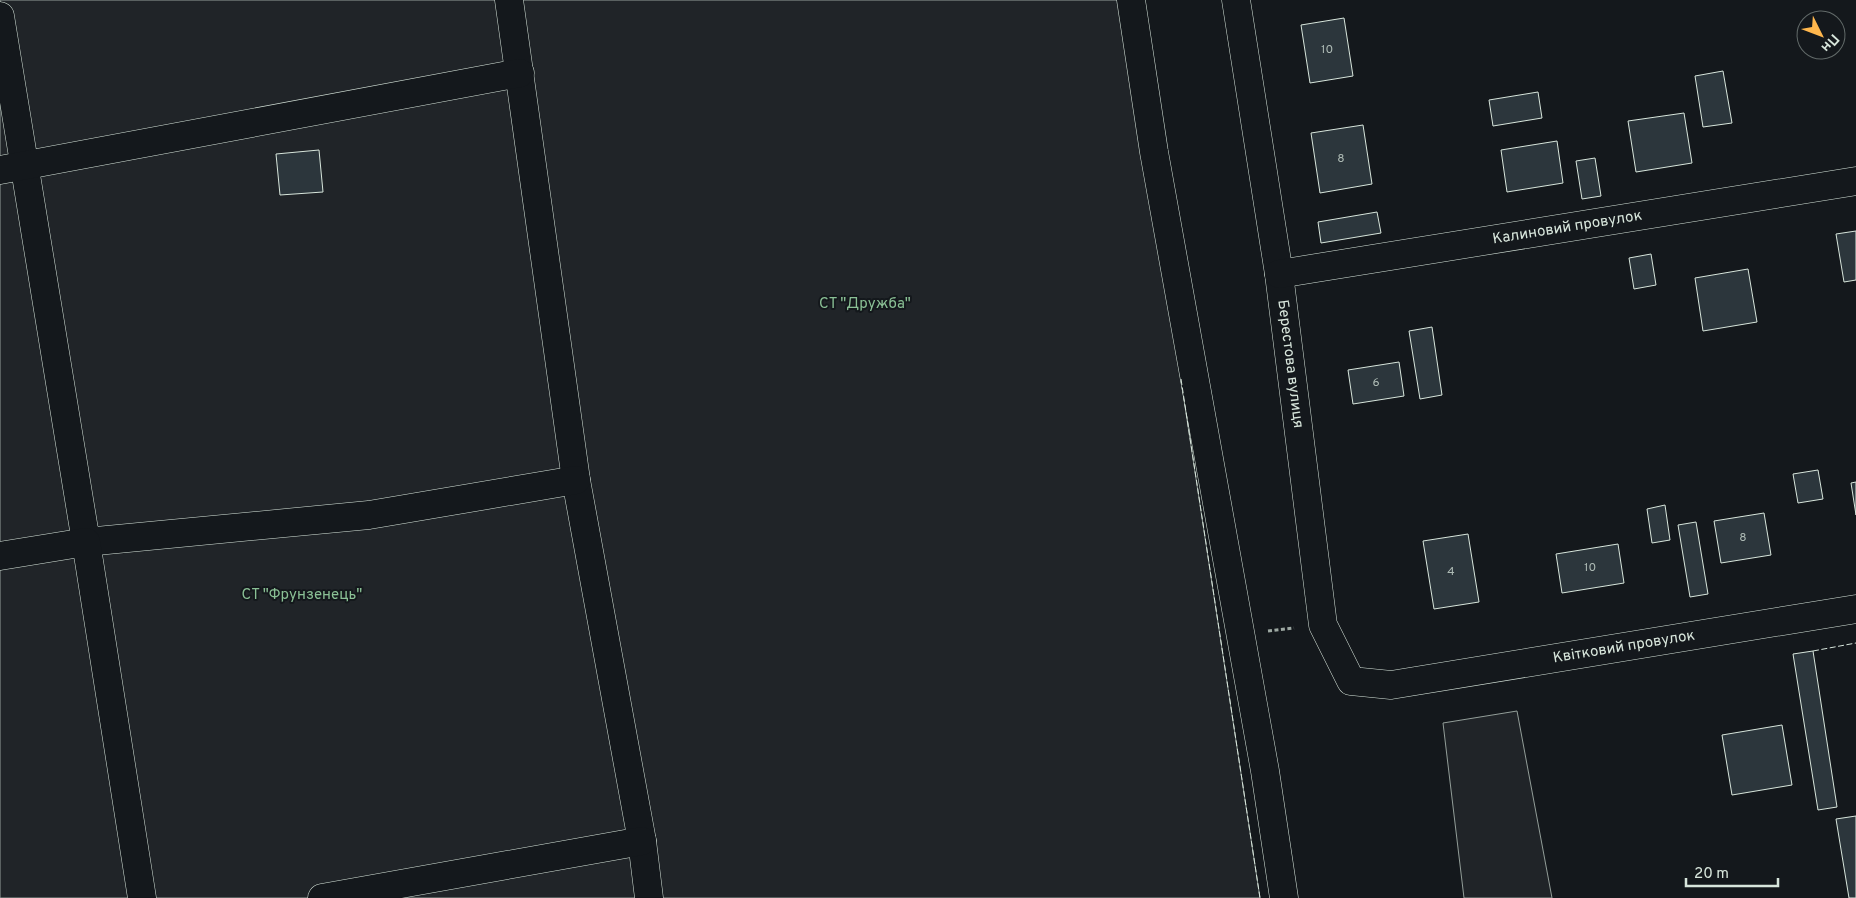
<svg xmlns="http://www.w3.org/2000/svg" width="1856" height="898" viewBox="0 0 1856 898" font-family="Overpass,sans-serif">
  <rect width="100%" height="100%" fill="#14181c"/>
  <path fill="#202428" stroke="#939e99" d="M0,0H1123L1260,898H0Z
    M1517,711L1552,898H1464L1443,723Z"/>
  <path fill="#2c363c" stroke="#d8e6dc" d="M1344,18L1353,76L1310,83L1301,25Z
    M1723,71L1732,123L1703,127L1695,76Z
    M1538,92L1542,118L1493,126L1489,100Z
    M1684,113L1692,163L1636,172L1628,121Z
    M1363,125L1372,184L1320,193L1311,133Z
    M1557,141L1563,183L1507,192L1501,150Z
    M319,150L323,192L280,195L276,154Z
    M1595,158L1601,196L1582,199L1576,161Z
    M1377,212L1381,233L1321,243L1318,222Z
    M1856,231V280L1844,282L1836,234Z
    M1651,254L1656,285L1634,289L1629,258Z
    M1748,269L1757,322L1703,331L1695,278Z
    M1432,327L1442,395L1420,399L1409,331Z
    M1399,362L1404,396L1353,404L1348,370Z
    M1818,470L1823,499L1798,503L1793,474Z
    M1856,482V515L1851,483Z
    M1665,505L1670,540L1652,543L1647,509Z
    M1764,513L1771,555L1721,563L1714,521Z
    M1696,522L1708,594L1690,597L1678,525Z
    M1468,534L1479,602L1434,609L1423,541Z
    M1618,544L1624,583L1562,593L1556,554Z
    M1813,651L1837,807L1818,810L1793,654Z
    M1782,725L1792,785L1732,795L1722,735Z
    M1856,816V898H1849L1836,819Z"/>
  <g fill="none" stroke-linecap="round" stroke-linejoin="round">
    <defs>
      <g id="minor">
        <path d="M509,0L576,480L642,841L649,898"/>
        <path d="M1131,0L1154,152L1265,771L1284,898"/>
        <path id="s1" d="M1236,0L1279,274L1323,625L1351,681L1391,685L1856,609"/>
        <path d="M0,16L86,542L369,515L576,480"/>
        <path d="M0,170L520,73"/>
        <path id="s2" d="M1279,274L1856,181"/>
        <path d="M0,556L86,542L142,898"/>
        <path d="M322,898L642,841"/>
      </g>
    </defs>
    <use href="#minor" stroke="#d8e6dc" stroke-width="29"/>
    <path stroke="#9da8a2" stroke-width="3" stroke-dasharray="4 2.5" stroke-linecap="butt" d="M1268,631L1294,628"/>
    <use href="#minor" stroke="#14181c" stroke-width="28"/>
    <path stroke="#d8e6dc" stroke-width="1" stroke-dasharray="6 2.5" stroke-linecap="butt" d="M1181,379L1260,898
      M1813,651L1856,643"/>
  </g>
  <g text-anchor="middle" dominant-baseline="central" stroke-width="4" stroke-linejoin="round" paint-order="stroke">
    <g font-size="12" fill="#adbab4">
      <text x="1327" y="50">10</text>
      <text x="1341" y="159">8</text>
      <text x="1376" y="383">6</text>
      <text x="1743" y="538">8</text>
      <text x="1590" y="568">10</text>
      <text x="1451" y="572">4</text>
    </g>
    <g font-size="15" fill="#d8e6dc" stroke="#14181c">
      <text stroke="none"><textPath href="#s2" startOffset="292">Калиновий провулок</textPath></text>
      <text stroke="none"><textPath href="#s1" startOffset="368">Берестова вулиця</textPath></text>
      <text stroke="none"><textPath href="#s1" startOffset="970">Квітковий провулок</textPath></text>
    </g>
    <g font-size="15" fill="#8ac095" stroke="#14181c">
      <text x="865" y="304">СТ "Дружба"</text>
      <text x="302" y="595">СТ "Фрунзенець"</text>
    </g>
  </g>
  <g transform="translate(1821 35) rotate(132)"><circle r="24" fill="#14181c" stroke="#626a69"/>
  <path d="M0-4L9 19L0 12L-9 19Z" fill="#ffb74d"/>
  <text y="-8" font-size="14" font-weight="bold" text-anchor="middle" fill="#d8e6dc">Пн</text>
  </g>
  <path d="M1686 878v8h92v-8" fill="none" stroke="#d8e6dc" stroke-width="2.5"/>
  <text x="1694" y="878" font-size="15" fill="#d8e6dc" stroke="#14181c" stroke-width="4" paint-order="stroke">20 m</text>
</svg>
